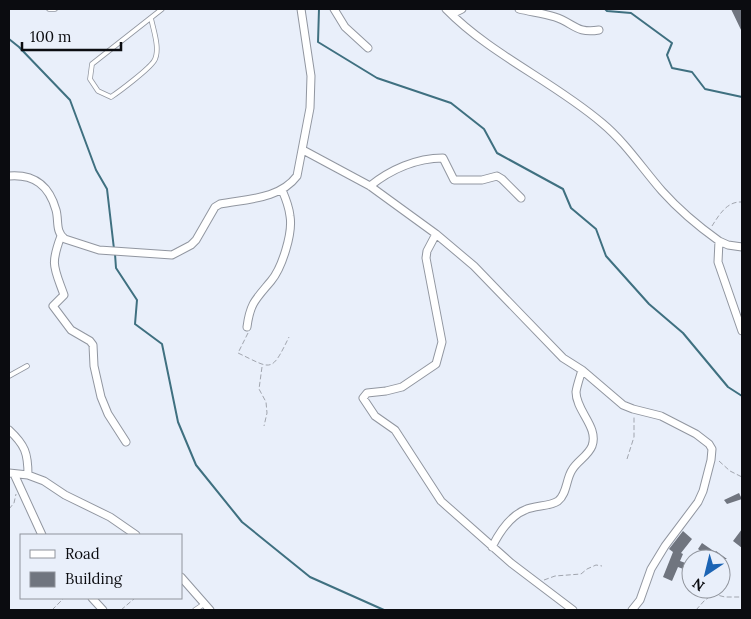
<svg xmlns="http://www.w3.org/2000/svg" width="751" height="619" viewBox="0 0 751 619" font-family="Lora,serif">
  <rect width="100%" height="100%" fill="#e9effa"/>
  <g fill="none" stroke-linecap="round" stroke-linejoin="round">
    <path stroke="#3f7080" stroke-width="2" d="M319,9L318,42L377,78L451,103L484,129L497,153L563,189L571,208L596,229L606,256L649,304L683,333L728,387L742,396
      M605,9L607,11L631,13L672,43L667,55L672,68L692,72L705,89L742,97
      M9,39L19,47L70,100L96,170L107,189L114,249
      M115,254L116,268L137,300L135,324L162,344L178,422L196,465L242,522L310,577L384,610"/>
  </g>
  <path fill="#70757f" d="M731,9H742V32Z
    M739,493L742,499L727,504L724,500Z
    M742,529V548L733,541Z
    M683,531L692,539L681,553L683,554L680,561L691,565V572L678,567L672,581L663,577L673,552L669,549Z
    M702,543L715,552L716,551L727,559H715L707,553L706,555L698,549Z"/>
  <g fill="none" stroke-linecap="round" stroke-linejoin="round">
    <defs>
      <path id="service" d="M49,9H55
        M151,18C153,29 161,50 154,61C149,69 120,91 111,97L98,91L90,79L92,64L162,9
        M9,376L27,366
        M195,610L204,604"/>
      <path id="minor" d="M334,9L345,27L368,48
        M446,9C491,55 553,81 602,123C625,142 642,168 662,191C679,210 698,226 719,241L718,262L742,331
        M519,9C531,12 543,13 555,17C574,23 576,34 599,30
        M452,14L462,9
        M303,150L370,186L436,234L474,266L563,358L582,370L623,405L633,409L661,416L696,434L709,444L712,449L711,460L703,491L698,502L665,546L651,569L640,600L632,610
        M9,176C34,174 49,185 56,210C59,220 55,232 65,239L99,250L172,255L191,245L196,240L215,207L220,204C247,199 280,199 297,176L310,108L311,76L301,9
        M370,186C390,170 416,158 443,158L454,180H482L497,176L502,179L521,198
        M436,234L427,251L426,258L442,342L436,364L402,387L386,391L367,393L363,398L375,416L395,430L441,501L511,563L573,610
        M61,236C50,265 54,267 64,295L53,306L71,330L90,341L93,345L94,366L101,397L108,414L126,442
        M719,241L728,245L742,247
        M247,327C250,303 256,299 271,281C282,268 293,233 290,216C289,207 286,199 282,190
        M9,430C25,445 28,453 28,475
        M9,473L28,475L44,481L65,495L110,517L136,535
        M14,474L42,535
        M492,547C499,533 510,516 525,510C535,505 549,507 558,501C567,494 566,479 572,470C577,461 588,456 592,446C599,427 576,411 576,392C577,385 580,377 582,370
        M181,577L210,610
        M92,598L103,610"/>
    </defs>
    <use href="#service" stroke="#9196a0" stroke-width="5.5"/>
    <use href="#minor" stroke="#9196a0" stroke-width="9"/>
    <path stroke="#a1a5ae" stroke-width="1" stroke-dasharray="5 2.5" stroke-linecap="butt" d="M712,226C719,215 727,201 742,202
      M248,333L238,353C272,369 271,374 289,337
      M262,367L259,389L266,402L267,413L264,426
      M627,459L634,437V417
      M719,461L730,471L742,477
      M9,509L14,503L16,494
      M544,580L555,576L581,574L587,569L596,565L602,566
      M52,610L64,598
      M121,610L135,598
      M696,610L704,601L713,594L725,597H742"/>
    <use href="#service" stroke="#fff" stroke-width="4"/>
    <use href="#minor" stroke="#fff" stroke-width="7"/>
  </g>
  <rect width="751" height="619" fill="none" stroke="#0b0c10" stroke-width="20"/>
  <rect x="20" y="534" width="162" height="65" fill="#e9effa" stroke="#90949c"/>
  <rect x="30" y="550" width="25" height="8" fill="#ffffff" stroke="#90949c"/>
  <text x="65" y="559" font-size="15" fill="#0b0c10">Road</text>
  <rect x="30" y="572" width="25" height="15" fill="#70757f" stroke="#90949c"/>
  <text x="65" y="584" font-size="15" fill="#0b0c10">Building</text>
  <g transform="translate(706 574) rotate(215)"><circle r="24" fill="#e9effa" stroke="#90949c"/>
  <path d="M0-4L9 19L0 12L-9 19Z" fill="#1c64b4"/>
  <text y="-8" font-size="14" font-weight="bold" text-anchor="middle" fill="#0b0c10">N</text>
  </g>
  <path d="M22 42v8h99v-8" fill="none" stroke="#0b0c10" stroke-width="2.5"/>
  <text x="30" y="42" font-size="15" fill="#0b0c10" stroke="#e9effa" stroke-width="4" paint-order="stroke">100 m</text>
</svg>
